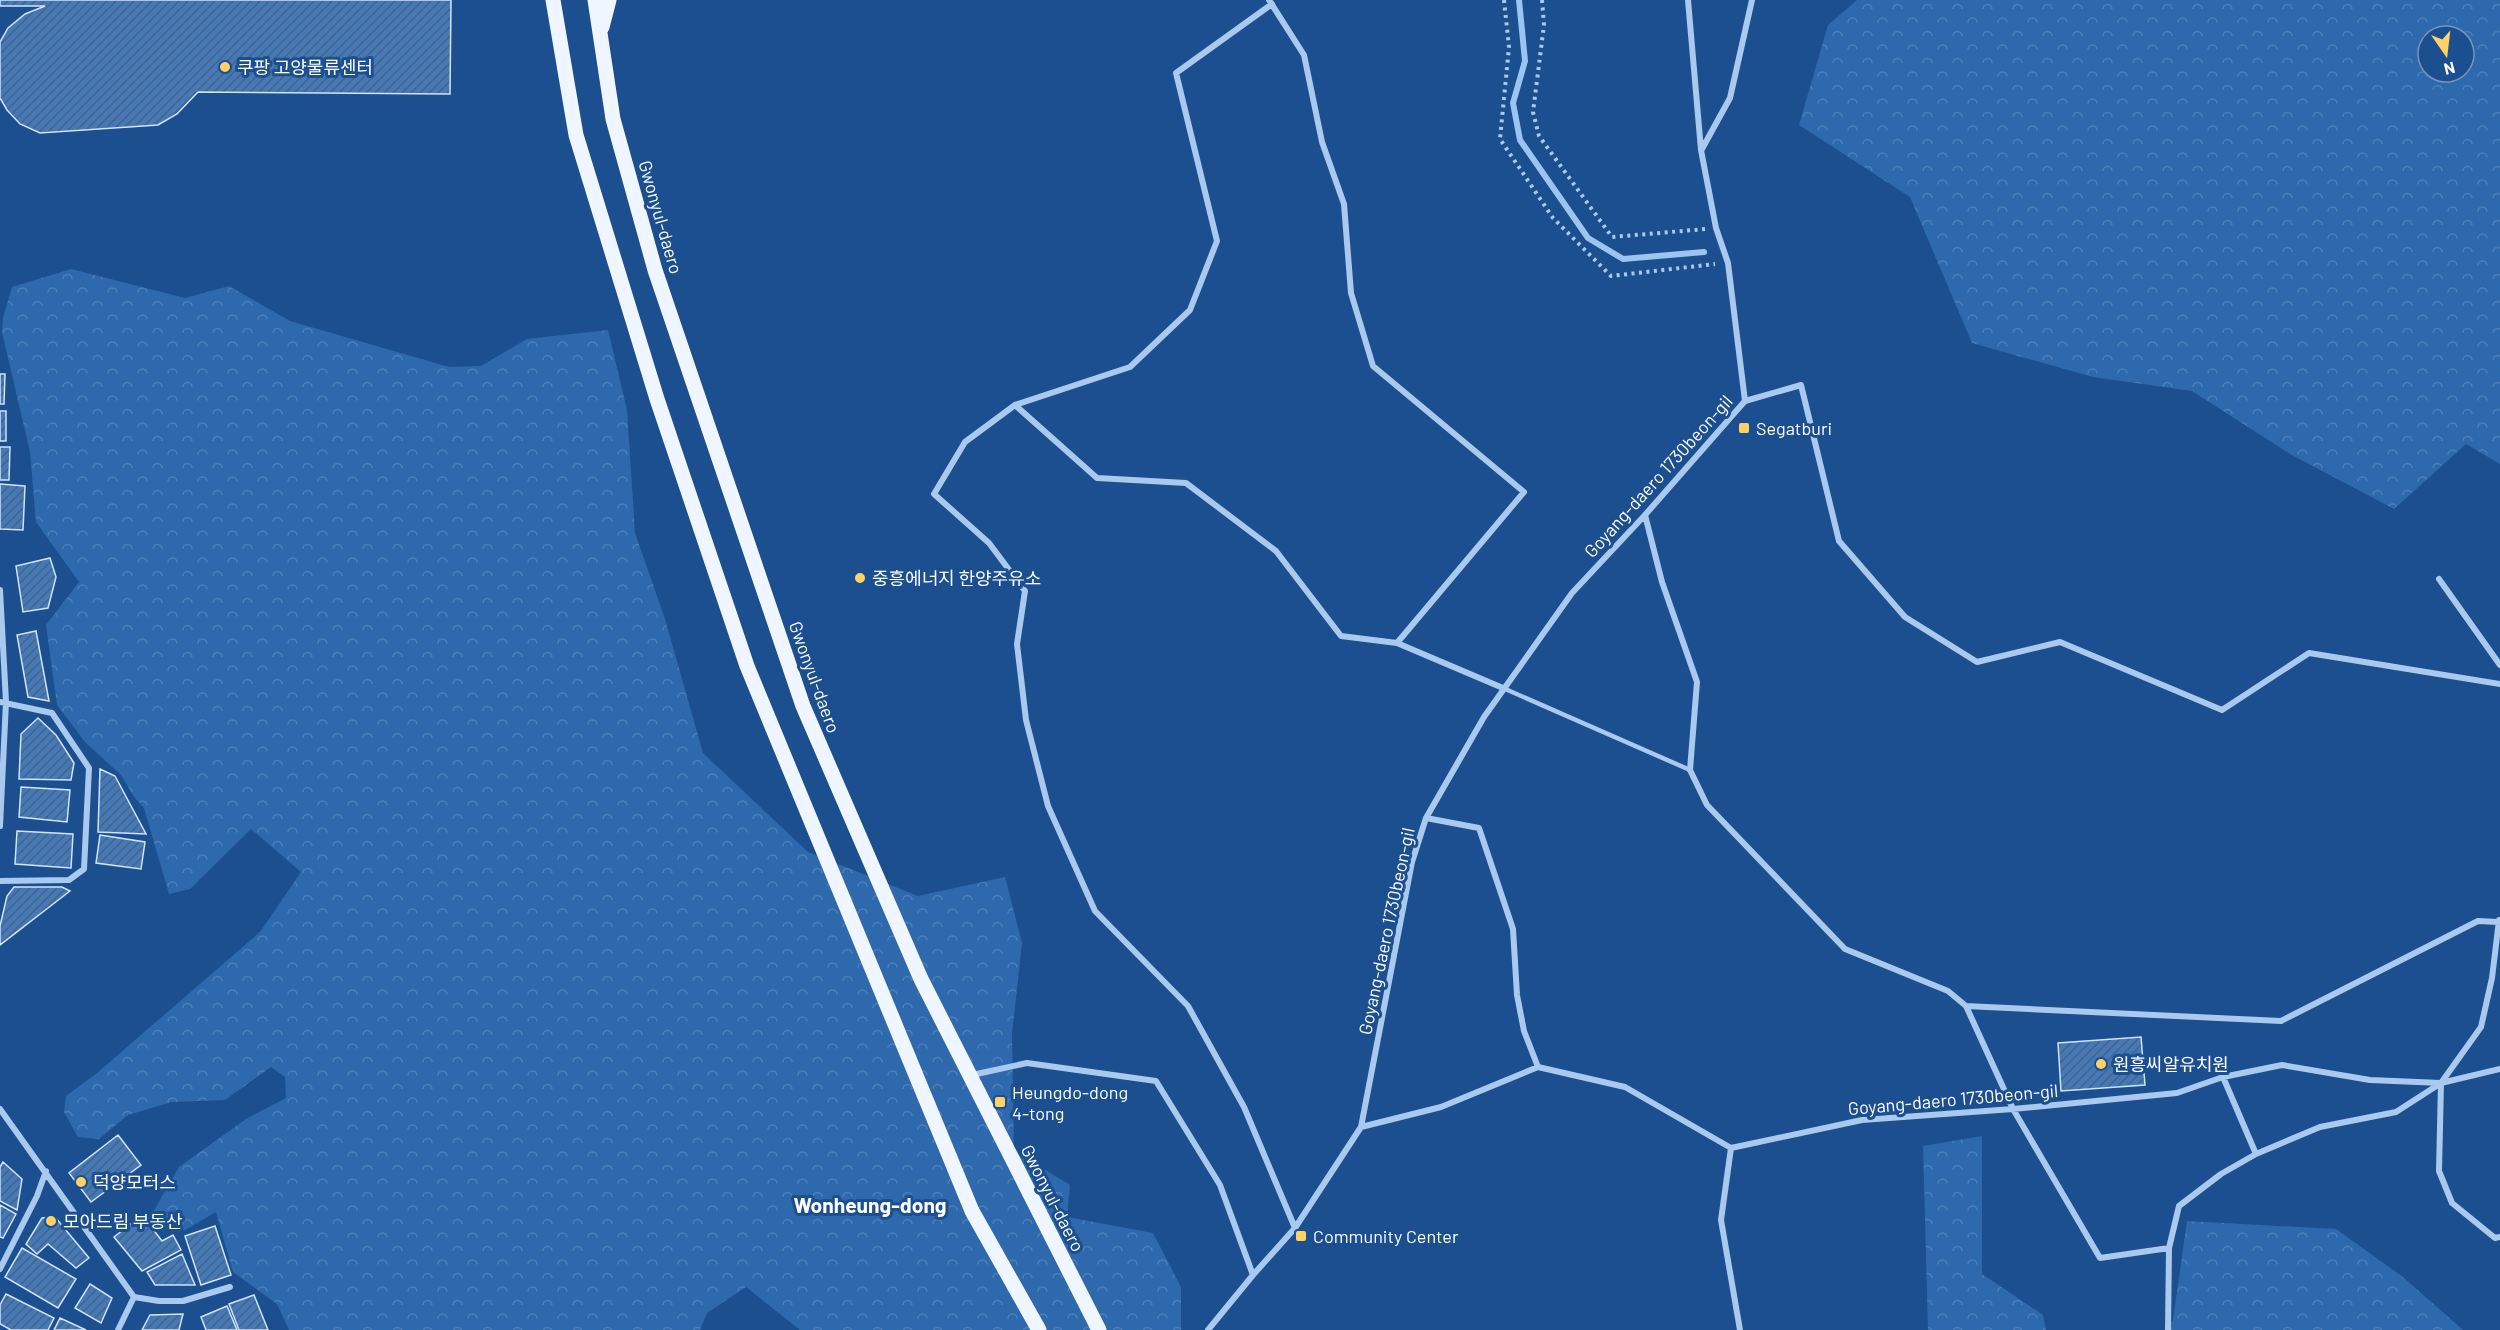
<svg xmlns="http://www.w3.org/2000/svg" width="2500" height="1330" viewBox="0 0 2500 1330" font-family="Barlow,'Noto Sans KR',sans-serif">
  <defs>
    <pattern id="forest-crowns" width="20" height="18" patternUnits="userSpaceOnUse" patternTransform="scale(1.5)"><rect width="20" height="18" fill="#2e69ad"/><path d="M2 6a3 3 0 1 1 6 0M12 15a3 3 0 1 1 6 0" fill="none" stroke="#4d80b9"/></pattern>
    <pattern id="building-hatch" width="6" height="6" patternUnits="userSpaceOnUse" patternTransform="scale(1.5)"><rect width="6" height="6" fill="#4478b7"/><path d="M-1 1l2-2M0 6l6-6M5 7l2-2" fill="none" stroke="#486282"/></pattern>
  </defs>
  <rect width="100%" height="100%" fill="#1b4f8f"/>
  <path fill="url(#forest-crowns)" fill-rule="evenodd" d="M1857,0H2500V464L2466,444L2394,509L2290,454L2192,391L2093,377L1972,343L1910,197L1799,125L1828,25ZM2428,36H2464V72H2428Z
    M71,269L185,298L229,286L290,321L449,367L481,366L527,339L608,330L627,410L635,533L665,619L703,753L808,852L918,896L1005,877L1022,943L1012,1034L1014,1151L1070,1185L1067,1217L1153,1233L1181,1287V1330H800L746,1287L707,1313L700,1330H289L277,1304L233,1272L216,1212L185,1230L169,1231L153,1212L179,1167L246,1119L286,1098L285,1077L271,1067L225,1100L172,1102L128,1115L99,1139L78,1137L64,1112L66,1096L97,1073L260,932L301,872L251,829L190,889L169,894L144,808L135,798L121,775L85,742L57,705L46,625L79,582L36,522L30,452L2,332L3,318L12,287Z
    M1982,1136V1274L2043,1315L2046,1330H1928L1923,1146Z
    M2187,1221L2336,1229L2403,1277L2463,1330H2165L2173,1320Z"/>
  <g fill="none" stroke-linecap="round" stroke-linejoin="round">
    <path stroke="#9cc4f0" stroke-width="6" d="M1519,0L1525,61L1513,103L1520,140L1588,238L1623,259L1704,252"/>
  </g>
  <path fill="url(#building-hatch)" stroke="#cfe3fa" stroke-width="1.5" d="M0,0H451L450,94L198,92L177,114L158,125L40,133L20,124L7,110L0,98V42L8,28L25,14L45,6H0Z
    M0,374H5L4,404H0Z
    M0,411H6V441H0Z
    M0,447H10L9,480H0Z
    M0,484L25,486L23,530L0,529Z
    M50,558L56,577L48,608L23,612L16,566Z
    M36,631L49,701L28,697L17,635Z
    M38,718L56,735L74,763L71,780L19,779L21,734Z
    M100,769L115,776L146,834L98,832Z
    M21,787L70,790L67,822L19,817Z
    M17,831L73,834L71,868L15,864Z
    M100,835L145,842L141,869L96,863Z
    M14,887H62L70,891L0,945V926L7,896Z
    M2141,1037L2145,1085L2061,1091L2058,1043Z
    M118,1135L141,1165L91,1202L69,1173Z
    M3,1162L22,1179L17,1210L0,1201V1167Z
    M0,1205L16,1214L3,1238L0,1237Z
    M142,1215L162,1241L173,1235L181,1250L142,1271L114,1237Z
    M55,1217L89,1258L76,1268L48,1244L37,1254L26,1244L42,1218Z
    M215,1226L231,1275L201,1285L185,1236Z
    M22,1248L76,1279L58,1308L5,1277Z
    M182,1254L195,1285H155L147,1272Z
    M90,1284L112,1298L101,1323L75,1308Z
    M6,1294L54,1318L48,1330H11L0,1324V1305Z
    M254,1295L268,1330H239L229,1304Z
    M227,1306L237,1330H206L201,1317Z
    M183,1314L179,1330H142L150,1315Z
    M60,1318L86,1330H54Z"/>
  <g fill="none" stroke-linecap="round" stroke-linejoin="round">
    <path stroke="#a9c9ee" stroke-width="4" stroke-dasharray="3 4.5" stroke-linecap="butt" d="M1504,0L1509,47L1500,139L1553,218L1611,276L1715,264
      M1542,0L1544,25L1533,112L1539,136L1612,237L1706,229"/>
    <path stroke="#a9c9ee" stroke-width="4.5" d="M1503,688L1690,770"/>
    <path stroke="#a9c9ee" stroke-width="6" d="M1269,0L1304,55L1322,142L1344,204L1351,293L1373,366L1524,492L1397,643L1503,688
      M1272,4L1176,73L1217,241L1190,310L1130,367L1015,405L965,442L934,494L989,543L1025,591L1017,644L1026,720L1048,806L1095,911L1188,1006L1244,1107L1295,1228
      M1702,149L1730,98L1752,0
      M1745,401L1801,385L1839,541L1905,617L1977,662L2060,642L2222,710L2309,653L2500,684
      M1015,405L1097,478L1186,483L1276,551L1341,636L1397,643
      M1645,515L1662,582L1697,682L1690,770L1707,805L1845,949L1948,991L1966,1006L2281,1021L2478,921L2498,922
      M2439,579L2500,665
      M0,590L6,702L0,826
      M0,702L52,713L89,768L84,869L69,880L0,881
      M1426,818L1479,828L1513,929L1517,995L1524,1031L1538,1067
      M1966,1006L2013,1109L2100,1258L2169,1248
      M972,1075L1027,1063L1156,1081L1220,1185L1253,1275
      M2223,1077L2256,1154
      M2441,1083L2439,1171L2452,1203L2495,1238L2500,1237
      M0,1109L134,1297L118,1330
      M1361,1127L1441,1107L1538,1067L1625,1087L1731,1148L1862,1120L2013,1109L2177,1093L2223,1077L2282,1065L2370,1080L2441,1083L2500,1069
      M1731,1148L1721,1220L1740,1330
      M0,1269L37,1196L46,1171
      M134,1297L159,1301H183L230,1287
      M1208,1330L1253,1275L1295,1228L1361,1127L1412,862L1426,818L1484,717L1572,593L1645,515L1745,401L1728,263L1716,228L1701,150L1688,0
      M2168,1330L2169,1248L2179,1206L2221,1174L2256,1154L2320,1127L2396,1112L2441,1083L2481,1027L2492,978L2499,920"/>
    <path stroke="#f0f6ff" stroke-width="15" d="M553,0L576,135L657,399L747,666L972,1211L1039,1330
      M595,0L613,119L655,270L803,706L921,979L1099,1330
      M602,27L609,0"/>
  </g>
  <g fill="#ffd166" stroke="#1b4f8f" stroke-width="2">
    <circle cx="225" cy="67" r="6"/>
    <rect x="1738" y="422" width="12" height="12" rx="3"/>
    <circle cx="860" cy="578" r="6"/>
    <circle cx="2101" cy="1064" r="6"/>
    <rect x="994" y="1096" width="12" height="12" rx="3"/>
    <circle cx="81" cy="1182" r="6"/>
    <circle cx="51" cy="1221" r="6"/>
    <rect x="1295" y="1230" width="12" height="12" rx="3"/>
  </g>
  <g text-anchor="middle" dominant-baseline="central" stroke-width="6" stroke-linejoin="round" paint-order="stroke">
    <g font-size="18" fill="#fff" stroke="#1b4f8f" text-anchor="start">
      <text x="237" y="67">쿠팡 고양물류센터</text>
      <text x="1756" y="428">Segatburi</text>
      <text x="872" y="578">중흥에너지 한양주유소</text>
      <text x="2113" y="1064">원흥씨알유치원</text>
      <text x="1012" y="1092">Heungdo-dong<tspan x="1012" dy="21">4-tong</tspan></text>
      <text x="93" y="1182">덕양모터스</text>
      <text x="63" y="1221">모아드림 부동산</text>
      <text x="1313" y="1236">Community Center</text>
    </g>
    <g font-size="18" fill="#fff" stroke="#1b4f8f">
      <text transform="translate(661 217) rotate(74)">Gwonyul-daero</text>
      <text transform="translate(1658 476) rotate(-48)">Goyang-daero 1730beon-gil</text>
      <text transform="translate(815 677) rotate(70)">Gwonyul-daero</text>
      <text transform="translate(1386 931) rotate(-78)">Goyang-daero 1730beon-gil</text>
      <text transform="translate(1953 1099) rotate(-5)">Goyang-daero 1730beon-gil</text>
      <text transform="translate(1053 1198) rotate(63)">Gwonyul-daero</text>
    </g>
    <g font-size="21" font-weight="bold" fill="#fff" stroke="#1b4f8f">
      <text x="870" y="1204">Wonheung-dong</text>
    </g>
  </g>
  <g transform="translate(2446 54) rotate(166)"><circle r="28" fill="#1b4f8f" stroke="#7695bc" stroke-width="1.5"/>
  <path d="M0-4.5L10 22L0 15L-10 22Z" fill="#ffd166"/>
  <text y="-9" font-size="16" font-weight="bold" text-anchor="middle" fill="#ffffff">N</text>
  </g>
</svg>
